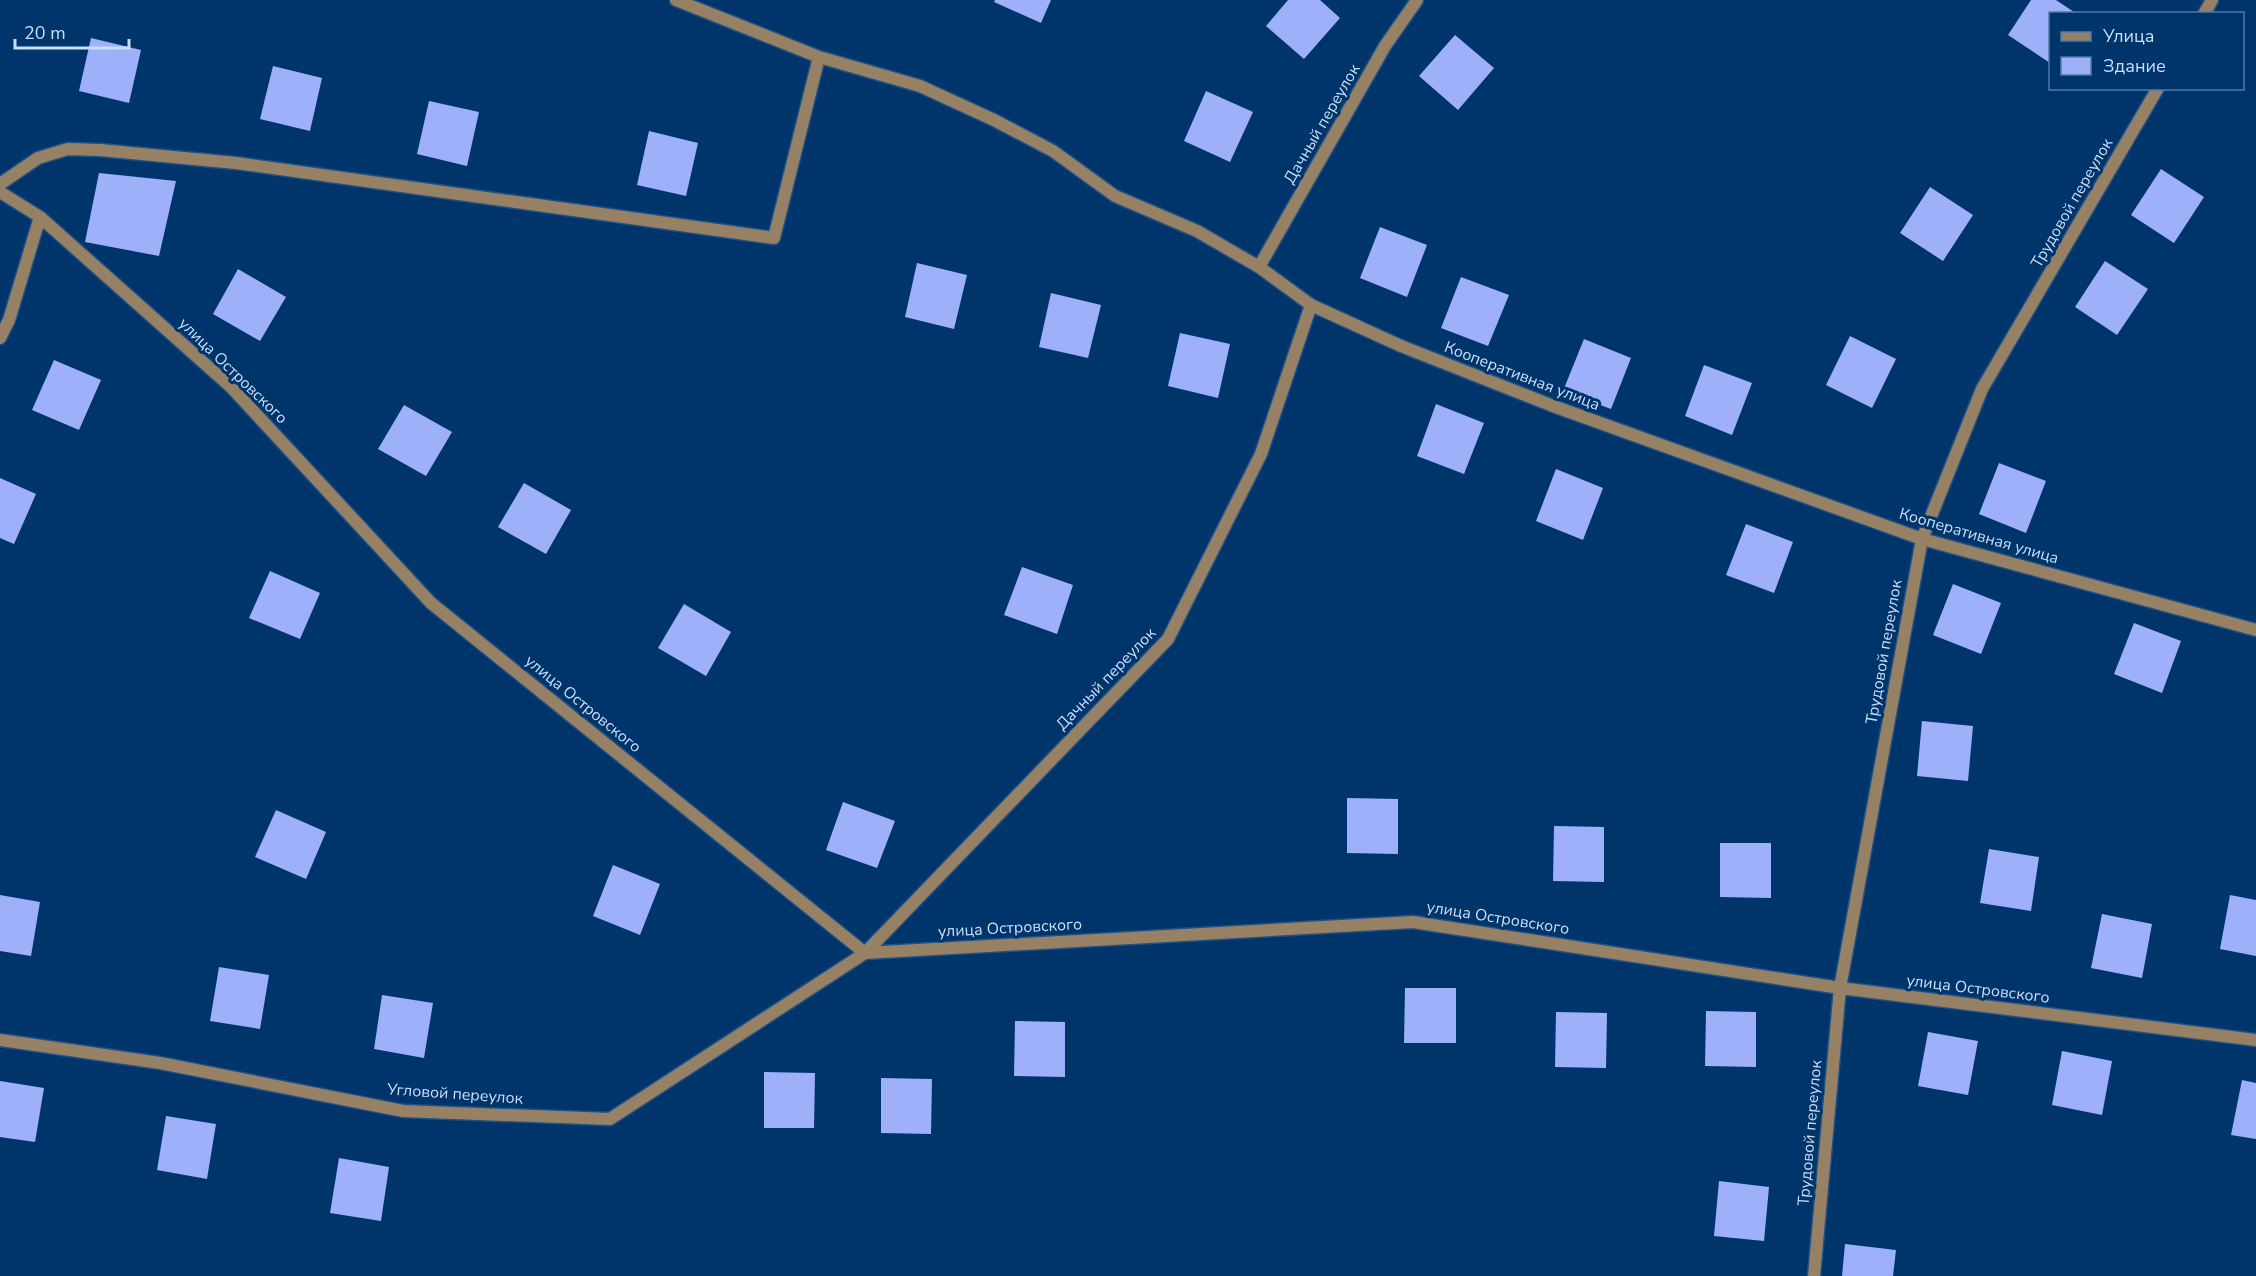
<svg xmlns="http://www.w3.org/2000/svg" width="2256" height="1276" viewBox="0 0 2256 1276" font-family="'Nunito Sans',sans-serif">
  <rect width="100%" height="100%" fill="#00356c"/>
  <path fill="#9fb0fa" d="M995,0H1051L1041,23L994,2Z
    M1288,0H1320L1340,18L1304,59L1266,26Z
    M2031,0H2056L2077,14H2050V63L2008,35Z
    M1455,35L1494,68L1458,110L1419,76Z
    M91,38L141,50L129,103L79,91Z
    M273,66L322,78L310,131L260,119Z
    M1206,91L1253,112L1230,162L1184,141Z
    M429,101L479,112L467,166L417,154Z
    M649,131L698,143L686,196L637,185Z
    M2161,169L2204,197L2174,243L2131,215Z
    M99,173L176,181L159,256L85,242Z
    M1930,187L1973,215L1943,261L1900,233Z
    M1380,227L1427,245L1407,297L1360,278Z
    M2105,261L2148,289L2117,335L2075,307Z
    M917,263L967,275L954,329L905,317Z
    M238,269L286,297L260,341L213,314Z
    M1461,277L1509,295L1488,346L1441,328Z
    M1051,293L1101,305L1088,358L1039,347Z
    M1180,333L1230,344L1218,398L1168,386Z
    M1850,336L1896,359L1872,408L1826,385Z
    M1584,339L1631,358L1611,409L1563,391Z
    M54,360L101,380L79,430L32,410Z
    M1704,365L1752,383L1732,435L1685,416Z
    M1436,404L1484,423L1464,474L1417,456Z
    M404,405L452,432L426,476L378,449Z
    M1999,463L2046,481L2026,533L1979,514Z
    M1556,469L1603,488L1583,540L1536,521Z
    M0,478L36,494L14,544L0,538Z
    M524,483L571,510L546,554L498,527Z
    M1746,524L1793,542L1774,593L1726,575Z
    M1022,567L1073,585L1057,634L1004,615Z
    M270,571L320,593L300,639L249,618Z
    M1953,584L2001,603L1981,654L1933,635Z
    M684,604L731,632L706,676L658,648Z
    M2134,623L2181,641L2162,693L2114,674Z
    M1922,721L1973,726L1968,781L1917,776Z
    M1347,798L1398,799V854L1347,853Z
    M843,802L895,821L877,868L826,850Z
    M276,810L326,832L306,879L255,857Z
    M1554,826L1604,827V882L1553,881Z
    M1720,843H1771V898L1720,897Z
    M1989,849L2039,857L2031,911L1980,903Z
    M613,865L660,884L640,935L593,916Z
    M0,895L40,902L31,956L0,951Z
    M2230,895L2256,900V956L2220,949Z
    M2102,914L2152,924L2142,978L2091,968Z
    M219,967L269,975L260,1029L210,1021Z
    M1405,988H1456V1043H1404Z
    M382,995L433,1003L424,1058L374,1049Z
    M1706,1011L1756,1012V1067L1705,1066Z
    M1556,1012L1607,1013L1606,1068L1555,1067Z
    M1015,1021L1065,1022V1077L1014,1076Z
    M1928,1032L1978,1041L1968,1095L1918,1086Z
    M2062,1051L2112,1061L2102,1115L2052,1105Z
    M764,1072L815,1073L814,1128H764Z
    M881,1078L932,1079L931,1134L881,1133Z
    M2242,1080L2256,1083V1139L2231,1135Z
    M0,1081L44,1088L35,1142L0,1137Z
    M166,1116L216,1124L207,1179L157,1170Z
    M339,1158L389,1167L381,1221L330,1213Z
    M1719,1181L1769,1187L1764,1241L1714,1236Z
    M1845,1244L1896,1250L1893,1276H1842Z"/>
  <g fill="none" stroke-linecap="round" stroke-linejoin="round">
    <defs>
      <path id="service" d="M865,953L1168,639L1261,454L1311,305"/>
      <path id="minor" d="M676,0L819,57L920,86L994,120L1053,151L1115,196L1197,231L1259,267L1311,305L1401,346L1553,406L1922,539L2256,630
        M2204,14L2212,0
        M0,184L38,158L68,149L100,150L236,163L774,238L819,57
        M0,192L40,217L231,387L431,603L865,953L1413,922L1840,988L2256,1040
        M1259,267L1385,46L1417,0
        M0,338L9,320L40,217
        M0,1040L160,1063L403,1111L610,1119L865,953
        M1814,1276L1840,988L1922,539L1982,389L2158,88"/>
    </defs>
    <use href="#service" stroke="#205083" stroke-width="15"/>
    <use href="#minor" stroke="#205083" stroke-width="15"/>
    <use href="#service" stroke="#978164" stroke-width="12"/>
    <use href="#minor" stroke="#978164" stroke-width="12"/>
  </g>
  <g text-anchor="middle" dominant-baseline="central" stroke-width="6" stroke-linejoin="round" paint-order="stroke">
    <g font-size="16" fill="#c9def9" stroke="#00356c">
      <text transform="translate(1322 124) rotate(-60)">Дачный переулок</text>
      <text transform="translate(2072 203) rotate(-60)">Трудовой переулок</text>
      <text transform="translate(233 371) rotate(44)">улица Островского</text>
      <text transform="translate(1522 376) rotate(21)">Кооперативная улица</text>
      <text transform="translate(1979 536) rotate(16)">Кооперативная улица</text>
      <text transform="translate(1884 652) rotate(-80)">Трудовой переулок</text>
      <text transform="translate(1106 679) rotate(-46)">Дачный переулок</text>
      <text transform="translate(583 704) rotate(39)">улица Островского</text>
      <text transform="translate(1498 918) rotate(9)">улица Островского</text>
      <text transform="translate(1010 928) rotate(-3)">улица Островского</text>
      <text transform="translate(1978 989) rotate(7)">улица Островского</text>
      <text transform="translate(455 1094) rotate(4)">Угловой переулок</text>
      <text transform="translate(1810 1133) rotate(-85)">Трудовой переулок</text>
    </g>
  </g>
  <rect x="2049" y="12" width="195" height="78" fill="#00356c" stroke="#5079a4" stroke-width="1.5"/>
  <rect x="2061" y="32" width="30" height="9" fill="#978164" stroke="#5079a4" stroke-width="1.5"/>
  <text x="2103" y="42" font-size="18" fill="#c9def9">Улица</text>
  <rect x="2061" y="57" width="30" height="18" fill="#9fb0fa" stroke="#5079a4" stroke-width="1.5"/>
  <text x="2103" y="72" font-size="18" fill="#c9def9">Здание</text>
  <path d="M15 39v9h114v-9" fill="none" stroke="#c9def9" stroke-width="3"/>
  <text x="24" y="39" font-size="18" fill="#c9def9" stroke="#00356c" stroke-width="4.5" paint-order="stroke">20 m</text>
</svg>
